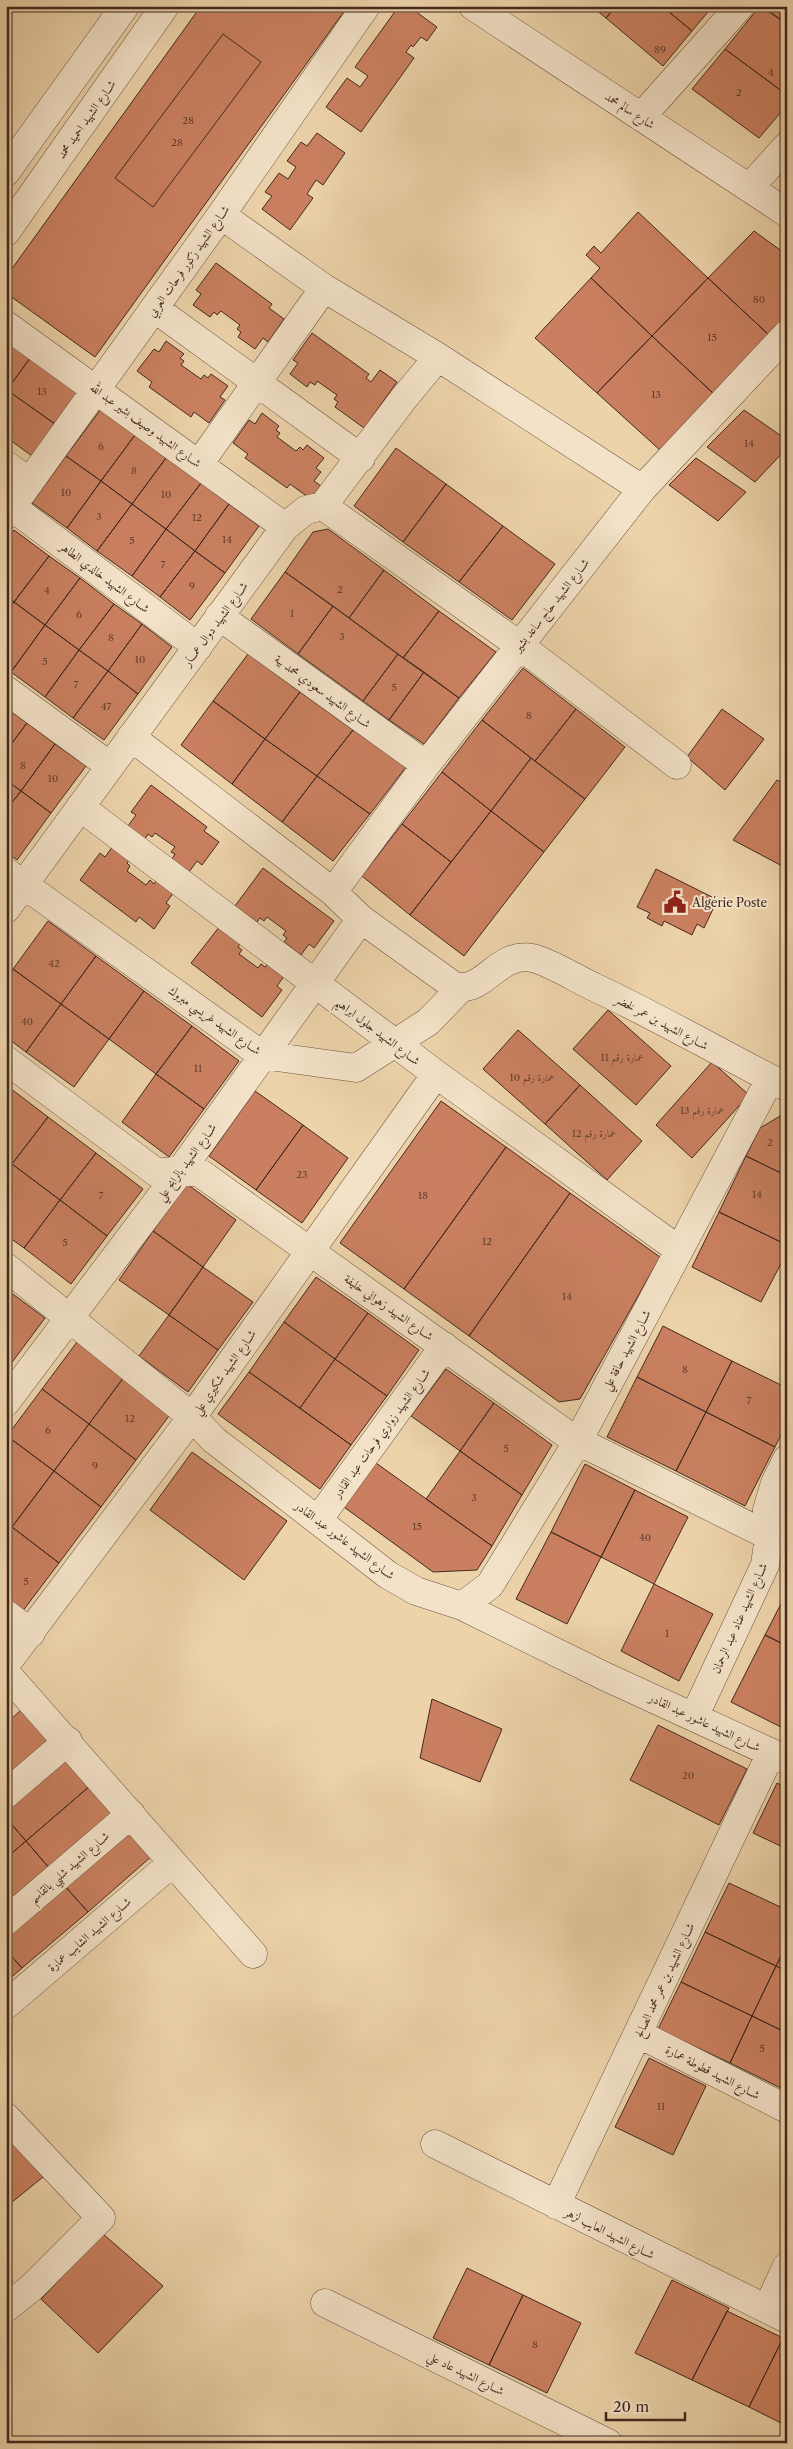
<svg xmlns="http://www.w3.org/2000/svg" width="793" height="2449" viewBox="0 0 793 2449" font-family="'Libre Caslon Text',Amiri,serif">
  <rect width="100%" height="100%" fill="#edd3aa"/>
  <filter id="stains"><feTurbulence type="fractalNoise" baseFrequency=".004" numOctaves="4"/><feColorMatrix values="0 0 0 0 .2 0 0 0 0 .09 0 0 0 0 .02 0 0 0 .5 -.17"/></filter>
  <radialGradient id="worn" r=".72"><stop offset=".6" stop-color="#630" stop-opacity="0"/><stop offset="1" stop-color="#630" stop-opacity=".3"/></radialGradient>
  <path fill="#ca8060" stroke="#412920" d="M201,6H348L95,357L6,293V277Z
    M399,6H408L437,27L427,41L421,37L413,47L411,45L406,52L414,58L361,132L326,107L347,78L360,87L368,76L355,67Z
    M591,6H616L606,18Z
    M616,6H662L692,31L663,66L606,18Z
    M662,6H713L692,31Z
    M760,6L787,24V95L725,49Z
    M762,6H787V24Z
    M223,34L261,62L153,207L115,178Z
    M725,49L787,95V105L759,138L692,89Z
    M317,133L345,153L323,185L316,180L307,194L313,198L290,230L262,209L272,196L265,192L279,173L288,179L296,167L287,161L301,142L307,146Z
    M638,212L708,278L652,336L591,278L600,268L586,255L594,246L601,253Z
    M754,231L787,255V321L771,337L708,278Z
    M216,263L272,304L269,308L284,319L268,342L263,338L255,349L238,337L241,332L237,329L240,325L221,311L217,315L214,312L210,317L193,305L201,294L196,290Z
    M591,278L652,336L597,393L535,338Z
    M708,278L771,337L715,395L652,336Z
    M312,333L369,374L366,378L371,382L380,370L397,382L364,428L335,407L338,402L334,399L337,395L317,381L315,385L310,382L307,387L290,374L298,363L293,360Z
    M652,336L715,395L661,451L597,393Z
    M6,341L30,358L7,390L6,389Z
    M166,341L184,354L180,358L184,361L181,365L201,379L204,375L208,378L211,374L228,386L220,397L225,400L209,423L194,412L191,417L149,387L152,382L137,371L154,349L159,352Z
    M30,358L77,393L55,424L7,390Z
    M7,390L55,424L32,456L6,437Z
    M101,409L135,435L101,481L66,456Z
    M744,410L787,440V448L755,482L707,447Z
    M262,413L279,426L276,430L280,433L277,437L296,451L300,447L303,450L307,445L324,458L316,468L321,472L314,481L321,486L312,500L290,484L287,488L245,458L248,454L233,443L249,420L255,424Z
    M135,435L166,458L132,504L101,481Z
    M396,448L446,484L403,542L354,506Z
    M66,456L101,481L67,528L32,503Z
    M166,458L201,483L166,529L132,504Z
    M696,458L746,492L718,521L669,485Z
    M101,481L132,504L97,551L67,528Z
    M201,483L229,504L195,551L166,529Z
    M446,484L503,526L459,582L403,542Z
    M132,504L166,529L132,576L97,551Z
    M229,504L259,526L225,573L195,551Z
    M503,526L555,564L512,620L459,582Z
    M166,529L195,551L160,597L132,576Z
    M328,529L384,570L349,618L285,572L313,532Z
    M14,530L49,556L14,602L6,596V540Z
    M195,551L225,573L190,620L160,597Z
    M49,556L80,578L45,625L14,602Z
    M384,570L439,611L403,658L349,618Z
    M285,572L333,606L298,654L251,619Z
    M80,578L114,604L79,650L45,625Z
    M6,596L14,602L6,613Z
    M14,602L45,625L11,672L6,669V613Z
    M114,604L142,624L108,671L79,650Z
    M333,606L398,654L363,701L298,654Z
    M439,611L496,652L459,698L403,658Z
    M142,624L172,647L138,694L108,671Z
    M45,625L79,650L45,697L11,672Z
    M79,650L108,671L73,718L45,697Z
    M248,654L300,692L265,739L213,701Z
    M398,654L424,672L389,720L363,701Z
    M523,668L576,709L535,761L482,720Z
    M108,671L138,694L104,740L73,718Z
    M424,672L459,698L424,744L389,720Z
    M300,692L353,730L317,776L265,739Z
    M213,701L265,739L232,784L181,745Z
    M6,708L27,723L6,751Z
    M576,709L625,747L585,799L535,761Z
    M722,709L764,739L725,790L687,757Z
    M482,720L531,758L491,811L442,772Z
    M27,723L55,744L21,791L6,780V751Z
    M353,730L406,767L370,814L317,776Z
    M265,739L317,776L282,822L232,784Z
    M55,744L86,766L51,813L21,791Z
    M531,758L585,799L544,852L491,811Z
    M442,772L491,811L451,862L402,824Z
    M317,776L370,814L333,861L282,822Z
    M6,780L21,791L6,810Z
    M777,780L787,785V863L784,867L733,840Z
    M151,785L207,827L204,831L219,842L202,865L197,861L189,872L172,859L175,854L171,852L175,847L155,833L152,837L148,834L145,839L128,826L136,815L131,812Z
    M21,791L51,813L17,860L6,852V810Z
    M491,811L544,852L464,956L410,915Z
    M402,824L451,862L410,915L362,876Z
    M113,846L130,859L127,863L130,866L127,871L146,885L150,880L154,884L157,879L174,892L166,903L170,906L154,929L139,917L136,922L80,880L100,853L105,857Z
    M263,868L334,921L314,948L309,944L301,955L284,942L287,938L283,935L286,931L267,917L264,921L260,918L257,922L235,906Z
    M656,869L714,898L709,907L713,909L704,928L697,924L692,935L664,921L662,926L647,918L650,913L637,907Z
    M48,921L96,956L61,1004L13,969Z
    M220,926L241,942L238,947L242,950L239,954L258,968L261,964L265,967L269,963L285,975L277,986L282,990L262,1017L191,963Z
    M96,956L144,991L109,1039L61,1004Z
    M13,969L61,1004L26,1052L6,1037V978Z
    M144,991L192,1026L156,1074L109,1039Z
    M61,1004L109,1039L74,1087L26,1052Z
    M608,1010L671,1066L636,1105L573,1049Z
    M192,1026L239,1061L204,1109L156,1074Z
    M518,1030L580,1085L545,1124L483,1069Z
    M712,1062L749,1095L692,1158L656,1125Z
    M156,1074L204,1109L169,1157L122,1122Z
    M6,1085L48,1117L12,1164L6,1160Z
    M580,1085L642,1141L607,1180L545,1124Z
    M255,1091L303,1125L256,1190L209,1156Z
    M441,1101L506,1147L404,1289L340,1243Z
    M787,1112V1176L746,1156L760,1128Z
    M48,1117L96,1153L60,1200L12,1164Z
    M303,1125L348,1158L302,1223L256,1190Z
    M506,1147L570,1193L469,1336L404,1289Z
    M96,1153L143,1189L107,1236L60,1200Z
    M746,1156L787,1176V1245L719,1212Z
    M6,1160L12,1164L6,1172Z
    M12,1164L60,1200L24,1248L6,1235V1172Z
    M187,1184L236,1220L203,1267L153,1231Z
    M570,1193L660,1257L580,1399L559,1402L469,1336Z
    M60,1200L107,1236L71,1284L24,1248Z
    M719,1212L787,1245V1252L761,1302L692,1267Z
    M153,1231L203,1267L169,1315L119,1280Z
    M203,1267L253,1302L218,1350L169,1315Z
    M316,1277L368,1313L335,1359L284,1322Z
    M6,1289L45,1318L10,1365L6,1362Z
    M368,1313L419,1350L387,1396L335,1359Z
    M169,1315L218,1350L188,1392L139,1356Z
    M284,1322L335,1359L300,1408L249,1372Z
    M663,1326L732,1361L706,1412L637,1377Z
    M77,1342L124,1377L89,1424L42,1389Z
    M335,1359L387,1396L351,1445L300,1408Z
    M732,1361L787,1388V1423L775,1447L706,1412Z
    M446,1369L494,1403L460,1451L411,1416Z
    M249,1372L351,1445L320,1489L218,1414Z
    M124,1377L172,1412L136,1460L89,1424Z
    M637,1377L706,1412L676,1471L607,1437Z
    M42,1389L89,1424L54,1471L7,1436Z
    M494,1403L552,1445L522,1495L460,1451Z
    M706,1412L775,1447L745,1506L676,1471Z
    M89,1424L136,1460L101,1507L54,1471Z
    M7,1436L54,1471L12,1527L6,1522Z
    M460,1451L522,1495L492,1546L426,1499Z
    M192,1452L287,1521L244,1580L150,1510Z
    M376,1463L492,1546L477,1570L433,1572L344,1507Z
    M585,1464L635,1490L601,1557L551,1532Z
    M54,1471L101,1507L59,1563L12,1527Z
    M635,1490L688,1517L654,1584L601,1557Z
    M6,1522L12,1527L6,1535Z
    M12,1527L59,1563L22,1612L6,1600V1535Z
    M551,1532L601,1557L567,1624L516,1599Z
    M654,1584L713,1614L679,1681L621,1651Z
    M787,1592V1646L765,1635Z
    M765,1635L787,1646V1730L731,1702Z
    M432,1699L502,1729L480,1782L420,1758Z
    M23,1708L52,1742L6,1782V1724Z
    M658,1725L747,1769L719,1825L630,1780Z
    M66,1756L91,1785L26,1841L6,1818V1809Z
    M777,1783L787,1788V1849L753,1833Z
    M91,1785L115,1813L50,1869L26,1841Z
    M6,1818L26,1841L6,1858Z
    M128,1827L152,1856L88,1912L63,1884Z
    M26,1841L50,1869L6,1907V1858Z
    M729,1883L787,1910V1944L776,1966L705,1932Z
    M63,1884L88,1912L22,1968L6,1950V1933Z
    M705,1932L776,1966L752,2016L681,1982Z
    M787,1944V1971L776,1966Z
    M6,1950L22,1968L6,1982Z
    M776,1966L787,1971V2033L752,2016Z
    M681,1982L752,2016L730,2063L658,2029Z
    M752,2016L787,2033V2091L730,2063Z
    M649,2058L706,2086L673,2155L615,2127Z
    M6,2136L14,2143L6,2149Z
    M14,2143L43,2177L6,2207V2149Z
    M103,2234L163,2286L98,2353L41,2299Z
    M467,2268L523,2295L489,2365L433,2338Z
    M6,2273L13,2281L6,2289Z
    M672,2280L729,2308L692,2380L635,2353Z
    M523,2295L581,2323L547,2393L489,2365Z
    M727,2311L783,2338L749,2407L692,2380Z
    M783,2338L787,2340V2426L749,2407Z"/>
  <g fill="none" stroke-linecap="round" stroke-linejoin="round">
    <defs>
      <path id="minor" d="M473,6L787,213
        M641,117L740,6
        M6,172L125,6
        M749,188L787,146
        M221,215L324,288L438,357L642,489
        M6,232L165,6
        M154,308L361,458
        M6,325L285,527
        M199,464L324,288
        M6,465L30,482
        M323,506L519,645L677,765
        M12,507L198,647
        M6,515L221,215L366,6
        M219,616L426,765
        M6,690L110,766
        M131,737L333,892L361,919L454,986C485,995 498,948 536,959C555,965 575,978 594,987C660,1018 722,1054 787,1087
        M80,807L436,1074L679,1250
        M6,872L262,1055L356,1068L428,1022L461,988
        M333,892L426,765L642,489L787,334
        M6,909L285,527L306,510L323,506L404,398L438,357
        M6,1060L157,1173L181,1170L200,1173L572,1438L787,1545
        M6,1267L192,1417L214,1440L388,1575L416,1591L462,1606L604,1676L787,1760
        M6,1402L181,1170L361,919
        M318,1520L444,1346
        M462,1606L490,1585L578,1441L770,1079
        M6,1614L31,1633
        M6,1664L192,1417L436,1074
        M6,1673L253,1954
        M694,1717L765,1565L769,1536L767,1510L775,1483L787,1459
        M6,1794L68,1741
        M6,1921L131,1814
        M6,2005L172,1863
        M639,2034L787,2109
        M6,2117L101,2218L31,2288L6,2308
        M435,2144L787,2319
        M556,2205L771,1753
        M325,2303L608,2443
        M767,2309L787,2266"/>
    </defs>
    <use href="#minor" stroke="#6c5442" stroke-width="29"/>
    <use href="#minor" stroke="#f3e2c8" stroke-width="28"/>
  </g>
  <defs>
    <symbol id="civic-bare" viewBox="-9 -9 18 18"><path d="M-.6-6.5H3V-4.5H.6V-3L4-1V1h2V6H-6V1h2V-1L-.6-3ZM-1.2 2.5V6h2.4V2.5Z" fill="#8f2418" stroke="#f3e2c8" stroke-width="2.5" paint-order="stroke"/></symbol>
  </defs>
  <g fill-rule="evenodd">
    <use href="#civic-bare" x="659" y="886" width="32" height="32"/>
  </g>
  <g text-anchor="middle" dominant-baseline="central" stroke-width="4" stroke-linejoin="round" paint-order="stroke">
    <g font-size="10" fill="#633f30">
      <text x="660" y="49">89</text>
      <text x="771" y="72">4</text>
      <text x="739" y="92">2</text>
      <text x="188" y="120">28</text>
      <text x="177" y="142">28</text>
      <text x="759" y="299">80</text>
      <text x="712" y="337">15</text>
      <text x="42" y="391">13</text>
      <text x="656" y="394">13</text>
      <text x="749" y="443">14</text>
      <text x="101" y="446">6</text>
      <text x="134" y="470">8</text>
      <text x="66" y="492">10</text>
      <text x="166" y="494">10</text>
      <text x="99" y="516">3</text>
      <text x="197" y="517">12</text>
      <text x="227" y="539">14</text>
      <text x="132" y="540">5</text>
      <text x="163" y="564">7</text>
      <text x="192" y="585">9</text>
      <text x="340" y="589">2</text>
      <text x="47" y="590">4</text>
      <text x="292" y="613">1</text>
      <text x="79" y="614">6</text>
      <text x="342" y="636">3</text>
      <text x="111" y="637">8</text>
      <text x="140" y="659">10</text>
      <text x="45" y="661">5</text>
      <text x="76" y="684">7</text>
      <text x="394" y="687">5</text>
      <text x="106" y="706">47</text>
      <text x="529" y="715">8</text>
      <text x="23" y="765">8</text>
      <text x="53" y="778">10</text>
      <text x="54" y="963">42</text>
      <text x="27" y="1021">40</text>
      <text x="622" y="1057">عمارة رقم 11</text>
      <text x="198" y="1068">11</text>
      <text x="532" y="1077">عمارة رقم 10</text>
      <text x="702" y="1110">عمارة رقم 13</text>
      <text x="594" y="1133">عمارة رقم 12</text>
      <text x="770" y="1142">2</text>
      <text x="302" y="1174">23</text>
      <text x="757" y="1194">14</text>
      <text x="101" y="1195">7</text>
      <text x="423" y="1195">18</text>
      <text x="487" y="1241">12</text>
      <text x="65" y="1242">5</text>
      <text x="567" y="1296">14</text>
      <text x="685" y="1369">8</text>
      <text x="749" y="1400">7</text>
      <text x="130" y="1418">12</text>
      <text x="48" y="1430">6</text>
      <text x="506" y="1448">5</text>
      <text x="95" y="1465">9</text>
      <text x="474" y="1497">3</text>
      <text x="417" y="1526">15</text>
      <text x="645" y="1537">40</text>
      <text x="26" y="1581">5</text>
      <text x="667" y="1633">1</text>
      <text x="688" y="1775">20</text>
      <text x="762" y="2048">5</text>
      <text x="661" y="2106">11</text>
      <text x="535" y="2344">8</text>
    </g>
    <g font-size="12" fill="#412920" stroke="#f3e2c8">
      <text transform="translate(630 110) rotate(33)">شارع سالم محمد</text>
      <text transform="translate(86 119) rotate(-55)">شــارع الشهيد احميد محمد</text>
      <text transform="translate(188 261) rotate(-55)">شــارع الشهيد زكور فرحات العربي</text>
      <text transform="translate(146 425) rotate(36)">شــارع الشهيد وصيف بشير عبد الله</text>
      <text transform="translate(105 577) rotate(37)">شــارع الشهيد خالدي الطاهر</text>
      <text transform="translate(551 605) rotate(-52)">شــارع الشهيد حاج ساعد بشير</text>
      <text transform="translate(215 624) rotate(-54)">شــارع الشهيد دوال عمـــار</text>
      <text transform="translate(323 691) rotate(36)">شــارع الشهيد سعودي محمد بية</text>
      <text transform="translate(215 1020) rotate(35)">شــارع الشهيد غريسي مبروك</text>
      <text transform="translate(662 1022) rotate(28)">شــارع الشهيد بن عمر لخضر</text>
      <text transform="translate(378 1031) rotate(37)">شــارع الشهيد جلول ابراهيم</text>
      <text transform="translate(186 1162) rotate(-54)">شــارع الشهيد بالرابح علي</text>
      <text transform="translate(389 1307) rotate(35)">شــارع الشهيد زهواني خليفة</text>
      <text transform="translate(626 1350) rotate(-62)">شــارع الشهيد حاقة علي</text>
      <text transform="translate(224 1372) rotate(-55)">شــارع الشهيد شكيري علي</text>
      <text transform="translate(381 1433) rotate(-54)">شــارع الشهيد زواري فرحات عبد القادر</text>
      <text transform="translate(345 1540) rotate(37)">شــارع الشهيد عاشور عبد القادر</text>
      <text transform="translate(739 1618) rotate(-66)">شــارع الشهيد عناد عبد الرحمان</text>
      <text transform="translate(705 1722) rotate(25)">شــارع الشهيد عاشور عبد القادر</text>
      <text transform="translate(69 1867) rotate(-41)">شــارع الشهيد شلبي بالقاسم</text>
      <text transform="translate(89 1934) rotate(-41)">شــارع الشهيد الشايب عمارة</text>
      <text transform="translate(664 1980) rotate(-65)">شــارع الشهيد بن عمر محمد الصالح</text>
      <text transform="translate(713 2072) rotate(27)">شــارع الشهيد قطوطة عمارة</text>
      <text transform="translate(610 2233) rotate(27)">شــارع الشهيد العايب لزهر</text>
      <text transform="translate(466 2373) rotate(26)">شــارع الشهيد عاد علي</text>
    </g>
    <g font-size="12" fill="#412920" stroke="#f3e2c8" text-anchor="start">
      <text x="692" y="902">Algérie Poste</text>
    </g>
  </g>
  <rect width="793" height="2449" fill="none" stroke="#edd3aa" stroke-width="25"/>
  <rect x="8" y="8" width="778" height="2434" fill="none" stroke="#412920" stroke-width="2.5"/>
  <rect x="12" y="12" width="768" height="2424" fill="none" stroke="#412920"/>
  <path d="M606 2412v8h79v-8" fill="none" stroke="#412920" stroke-width="2.5"/>
  <text x="613" y="2412" font-size="15" fill="#412920" stroke="#f3e2c8" stroke-width="4" paint-order="stroke">20 m</text>
  <rect width="100%" height="100%" filter="url(#stains)"/>
  <rect width="100%" height="100%" fill="url(#worn)"/>
</svg>
